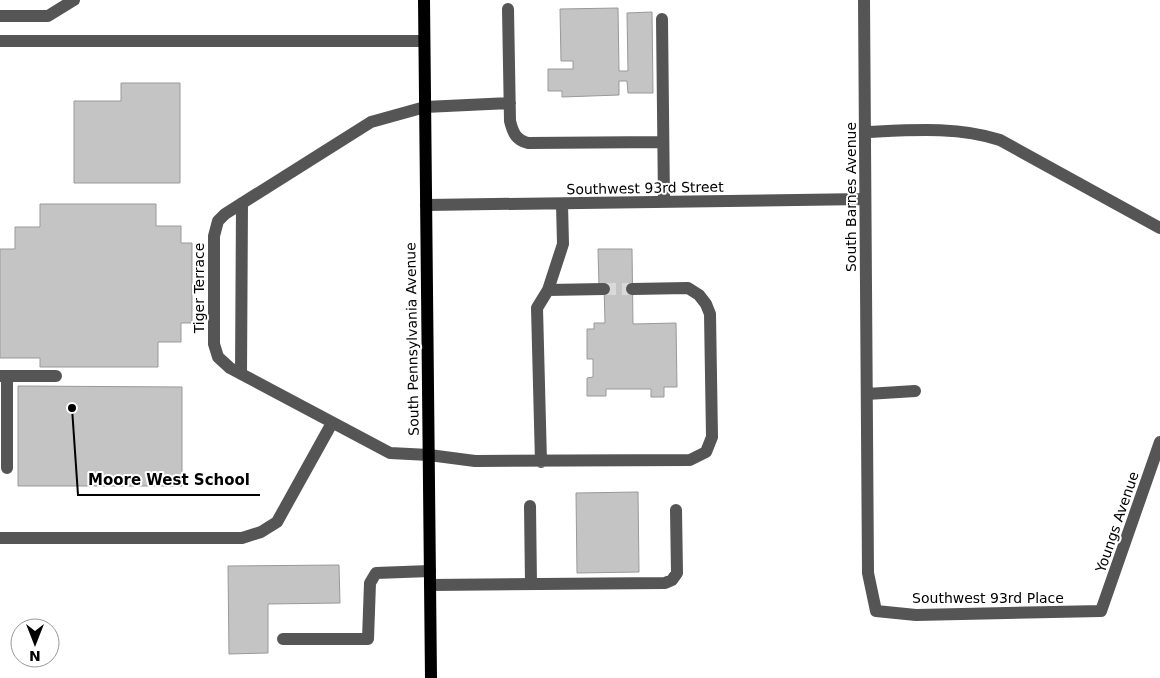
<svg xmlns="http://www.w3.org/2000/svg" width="1160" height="678" viewBox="0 0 1160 678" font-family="'DejaVu Sans',sans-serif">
  <rect width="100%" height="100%" fill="#fff"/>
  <path fill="#c4c4c4" stroke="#999" d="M618,8L619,71H628L627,13L652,12L653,93H628L627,81H619V95L562,97V91H548V69H573V61H561L560,9Z
    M121,83H180V183H74V101H121Z
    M40,204H156V226H181V243H192V323H181V342H158V367H40V358H0V249H15V227H40Z
    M598,249H632L633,324L676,323L677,387H664V397H651V389H606V396H587V378L593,377V359H587V329H594V323H605L604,286H599Z
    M18,386L182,387V486H18Z
    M638,492L639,572L577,573L576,493Z
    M339,565L340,603L268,604V653L229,654L228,566Z"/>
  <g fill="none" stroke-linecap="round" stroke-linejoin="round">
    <path stroke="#d9d9d9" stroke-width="12" stroke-dasharray="12 6" stroke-linecap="butt" d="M604,289H632"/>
    <path stroke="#555" stroke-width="12" d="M864,0L868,573L876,611L916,615L1101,611L1160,442
      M508,9L510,121C513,133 516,140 528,143L663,142
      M0,16H48L74,0
      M662,19L664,202
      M0,41H424
      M510,103L425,107L371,122L225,214L218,221L214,236V344L218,357L230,368L390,453L429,455L475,461L690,460L706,452L712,437L710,314L706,304L699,295L688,288L632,289
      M866,132C910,130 958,126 1000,140L1160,228
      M562,204L563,244L548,290L604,289
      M426,205L865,199
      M241,374L242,203
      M1,376H56
      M7,376V468
      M867,394L915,391
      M541,462L537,308L548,290
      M530,506L531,584
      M0,538H242L261,532L277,522L332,423
      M430,585L665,583L672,580L677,573L676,510
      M283,639H368L370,583L376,573L430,571"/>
    <path stroke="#000" stroke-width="12" d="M424,0L431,678"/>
  </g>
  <g text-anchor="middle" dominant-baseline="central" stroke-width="4" stroke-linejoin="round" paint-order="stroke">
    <g font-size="14" fill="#000" stroke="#fff">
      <text transform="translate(645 188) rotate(-1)">Southwest 93rd Street</text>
      <text transform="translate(851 197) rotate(-90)">South Barnes Avenue</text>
      <text transform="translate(199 288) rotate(-90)">Tiger Terrace</text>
      <text transform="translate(412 339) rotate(-91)">South Pennsylvania Avenue</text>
      <text transform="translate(1117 522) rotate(-71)">Youngs Avenue</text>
      <text x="988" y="598">Southwest 93rd Place</text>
    </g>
  </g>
  <path fill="none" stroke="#000" stroke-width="2" d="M72 408L78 495H260"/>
  <circle fill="#000" stroke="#fff" stroke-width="2" cx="72" cy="408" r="5"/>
  <g font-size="15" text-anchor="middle" font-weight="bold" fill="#000" stroke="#fff" stroke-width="4" stroke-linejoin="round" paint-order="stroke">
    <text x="169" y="485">Moore West School</text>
  </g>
  <g transform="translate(35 643) rotate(180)"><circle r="24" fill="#ffffff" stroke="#999999"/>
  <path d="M0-4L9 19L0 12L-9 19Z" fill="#000000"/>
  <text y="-8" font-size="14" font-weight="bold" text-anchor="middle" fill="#000000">N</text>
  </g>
</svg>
